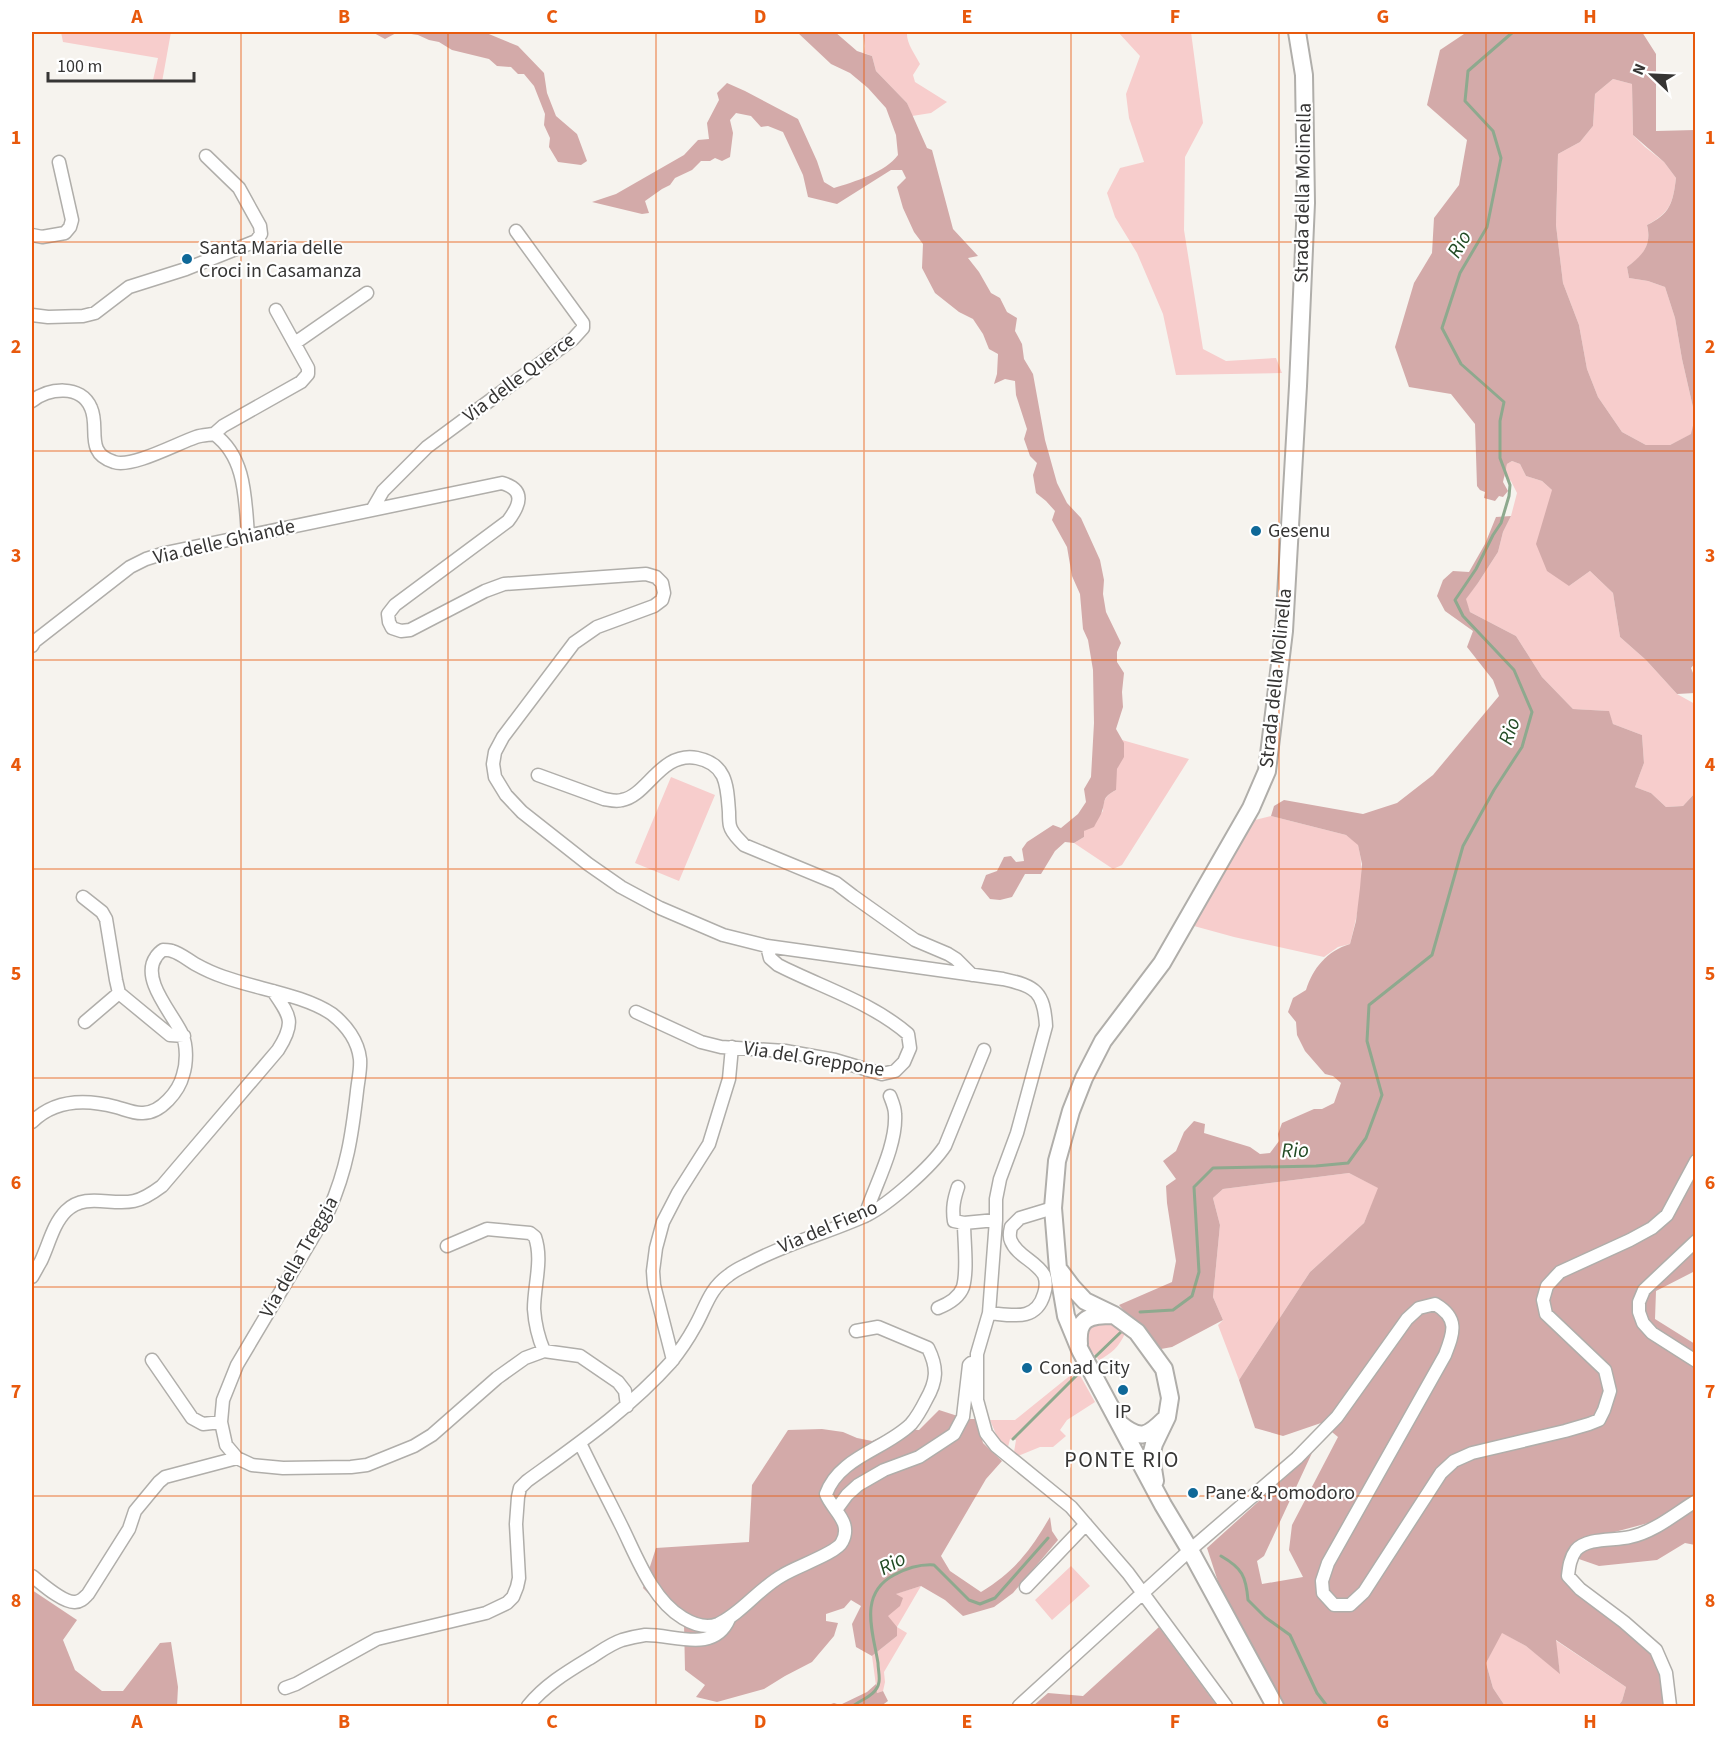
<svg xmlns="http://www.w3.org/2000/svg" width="1727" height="1738" viewBox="0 0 1727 1738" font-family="'Source Sans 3',sans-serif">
  <rect width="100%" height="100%" fill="#f6f3ee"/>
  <path fill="#f7cdcc" d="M61,32H171L162,82L153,80L158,58L63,42Z
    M870,32H907C906,43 915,54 920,64L913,75L915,82L947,102L931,113L912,116L907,103L876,71L872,56L864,53L865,46L863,35Z
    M1118,32H1191L1203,123L1185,157L1184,230L1203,349L1226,361L1276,358L1282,373L1176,375L1163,314L1137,253L1115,217L1107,193L1120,168L1144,162L1129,118L1126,94L1140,56Z
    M1613,79L1632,84L1633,135L1645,147L1664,162L1676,178C1673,203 1670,213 1647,225C1652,245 1643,256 1627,267L1629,278L1648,281L1665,287L1675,318L1682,359L1695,416L1692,434L1670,445H1646L1622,432L1598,397L1587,369L1579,325L1563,283L1556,225L1558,154L1580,142L1593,126L1595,94Z
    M1512,461L1520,464L1526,476L1542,481L1552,490L1569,586L1590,571L1613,593L1620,637L1646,660L1677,694L1695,704V793L1683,806L1666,807L1651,793L1635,787L1644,763L1642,735L1613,724L1608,711L1573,709L1542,677L1516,636L1470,612L1465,599L1478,583L1498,552L1503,532L1511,516L1517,493L1511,481L1504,476L1507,464Z
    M1122,740L1189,759L1122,865L1113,869L1074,843L1084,837V831L1103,811C1103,800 1106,795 1116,790C1116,783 1115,775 1117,769C1121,757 1127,754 1122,740Z
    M671,777L715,795L679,881L635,863Z
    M1271,816L1346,835L1358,844C1359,851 1361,857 1361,863C1364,888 1356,920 1350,944L1338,947L1324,957L1234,937L1194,926L1255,820Z
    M1349,1173L1379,1188L1364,1223L1310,1272L1239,1380L1218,1325L1223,1320L1213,1297L1220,1225L1213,1198L1223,1189Z
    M1103,1319L1116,1326L1125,1333C1120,1346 1111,1354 1099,1360L1083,1341L1085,1326Z
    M1077,1370L1095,1402L1067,1420L1060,1430L1066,1436L1053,1447H1040L1018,1456L1014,1452L1016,1440L1010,1439L1008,1447L998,1439L990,1420H1015Z
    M1071,1566L1090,1586L1052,1620L1035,1600Z
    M921,1586L897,1627L907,1633L884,1672L885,1682L883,1691L877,1693L872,1656L897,1636L887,1616L895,1594Z
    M1501,1632L1526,1646L1560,1673L1555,1640L1626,1687L1622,1701L1618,1706H1505L1493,1688L1486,1663Z"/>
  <path fill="#d3aaa9" d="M372,32H484L518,46L544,73L547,93L556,116L577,134L587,161L581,165L558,162L549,147L550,138L544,125L545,114L534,86L524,74H518L511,67L497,66L489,59L452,50L439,42L429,40L418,35L398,32L385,39Z
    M797,32H835L857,51L872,56L876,71L907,103L927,148L932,150L953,229L978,256L968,258L979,272L991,293L1000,298L1007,312L1017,318L1015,331L1022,344L1024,359L1033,374L1045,440L1057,483L1067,503L1081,518L1100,560L1104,580L1103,594L1106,612L1121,643L1117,652V662L1124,673L1122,692L1123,707L1116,729L1124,743V757L1117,769L1116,790C1100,799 1107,800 1101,814C1099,818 1096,823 1094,827L1084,831V837L1074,843L1065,842L1055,851L1041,874H1025L1012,897L1000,900L990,899L981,888L986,875L997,871L1004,857L1011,856L1016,862L1024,861L1022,849L1027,842L1053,825L1061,828L1078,814L1086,802L1084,789L1091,777L1094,723L1093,670L1088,640L1083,629L1080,594L1072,576L1067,547L1052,520L1055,511L1046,501L1036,493L1033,475L1037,463L1030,456L1024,439L1027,429L1016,395L1015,381L1005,379L994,384L997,374L998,354L989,349L983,334L973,319L959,312L935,293L922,268L923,244L914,232L903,208L897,187L906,178L902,170H891L837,204L808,197L803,175L783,132L768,126L761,127L751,116L736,113L730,120L733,133L730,157L722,161L715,158L710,161H701L692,170L675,178L670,185L662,189L645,201L649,213L642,214L592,202L616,194L684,155L698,140L709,139L707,123L719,100L717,93L727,83L745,91L798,119L817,161L824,182L834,188C854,182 886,172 898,155L896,135L886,108L868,88L850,73L831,64Z
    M1467,32H1642L1656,54V131L1695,130V416L1682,359L1675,318L1665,287L1648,281L1629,278L1627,267C1643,255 1652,245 1647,225C1670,214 1673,203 1676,178L1664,162L1633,135L1632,84L1613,79L1595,94L1593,126L1580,142L1558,154L1556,225L1563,283L1579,325L1587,369L1598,397L1622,432L1646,445H1670L1691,434L1695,417L1696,662L1691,668L1695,678V693L1677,694L1646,660L1620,637L1613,593L1590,571L1569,586L1547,571L1536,544L1552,490L1542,481L1526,476L1520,464L1512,461L1507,464L1503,482L1508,491L1503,497L1499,496L1495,501L1484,498L1485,492L1480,490L1477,486L1475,424L1451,394L1409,387L1395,347L1414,283L1432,253L1434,218L1459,185L1467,140L1427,105L1440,50Z
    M1511,516L1503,532L1498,552L1478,583L1466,599L1470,612L1516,636L1542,677L1573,709L1609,711L1613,724L1642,735L1644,763L1635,787L1651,793L1666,807L1683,806L1695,793V1271L1656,1291L1655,1319L1695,1344V1496L1652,1522L1596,1537L1562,1574L1656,1654L1667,1706H1618L1622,1701L1626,1687L1556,1640L1560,1674L1526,1646L1502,1633L1486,1663L1493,1688L1505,1706H1283L1224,1600L1207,1548L1312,1453L1264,1556L1257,1561L1262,1584L1303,1577L1289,1550L1292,1525L1338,1437L1321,1423L1283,1436L1255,1428L1239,1380L1310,1272L1364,1223L1378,1188L1349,1173L1223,1189L1213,1198L1220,1225L1213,1297L1223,1320L1172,1347L1161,1349L1143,1333L1119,1305L1172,1282L1176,1261L1167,1203L1166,1186L1176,1179L1163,1161L1176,1151L1184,1132L1194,1121L1205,1124L1204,1133L1250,1147L1260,1154L1270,1153L1279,1141L1278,1134L1282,1123L1314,1109H1322L1334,1103L1341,1083L1333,1076L1325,1074L1305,1051L1297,1035L1296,1022L1288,1012L1293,998L1306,990C1313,968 1327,951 1350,944L1356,921L1360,888L1362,864L1358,845L1346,835L1271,816L1274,806L1284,800L1363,814L1397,803L1433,775L1499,696L1493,680L1467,647L1473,631L1445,611L1437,596L1443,580L1453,571L1469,572L1485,544L1496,517Z
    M939,1410L967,1419H977L983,1443L1002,1461L986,1479L941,1556L950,1571L981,1592C1015,1571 1030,1551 1050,1517L1052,1531L1058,1540L1013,1593L994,1607L963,1616L945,1600L921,1586L896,1594L903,1598L900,1606L888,1616L897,1627V1636L872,1656L856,1647L852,1624L861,1606L851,1600L844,1608L826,1614V1621L838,1623L834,1636L812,1662L785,1676L764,1689L717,1702L696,1697L705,1685L685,1670L684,1623L668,1613L643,1588L656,1548L749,1542L752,1485L788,1430L822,1429L843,1432L857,1438L872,1441L898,1429L919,1430Z
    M1695,1506V1545L1685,1543L1657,1560L1599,1566L1576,1558L1588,1546L1618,1542H1634L1650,1535Z
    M32,1590L77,1620L63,1640L75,1670L102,1691H123L160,1643L171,1642L178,1687L177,1706H32Z
    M1159,1627L1217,1706H1033L1048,1693L1083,1696Z
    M876,1684L877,1693L883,1691L888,1701L881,1706H825L834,1703L840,1705L867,1692Z"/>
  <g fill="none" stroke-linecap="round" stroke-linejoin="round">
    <path stroke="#8ea98e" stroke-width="3" d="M1140,1312L1173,1310L1192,1296L1199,1272L1194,1187L1213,1168L1316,1166L1348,1163L1366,1138L1382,1095L1367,1041L1369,1005L1432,955L1463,846L1494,790L1522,747L1532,712L1514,670L1463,616L1455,600L1476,569L1493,535L1501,523L1509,496L1510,485L1500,458V421L1504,402L1461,364L1442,328L1460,273L1487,227L1501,158L1493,131L1465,101L1468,71L1513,32
      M1095,1357L1122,1331
      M1013,1439L1076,1376
      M1221,1556C1242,1568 1246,1576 1248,1600L1265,1617L1290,1635L1317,1693L1327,1706
      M853,1706C862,1699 877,1695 879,1682C880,1676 878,1669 878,1663C873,1632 858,1594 894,1575C907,1568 919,1564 934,1565L969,1600L980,1604L995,1598L1048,1538"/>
    <defs>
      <path id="minor" d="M32,235L42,237L65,233L70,227L72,220L59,162
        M32,315L48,317L83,316L95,313L129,287L186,269L256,241L261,234L260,226L239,188L206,156
        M295,343L367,293
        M32,401C49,388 81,384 91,408C100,428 84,453 114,462C132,468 176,444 196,437C202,435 208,435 214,434C246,457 245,499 248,535
        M214,434L223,426L301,382L308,374V368L276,310
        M372,510L383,491L427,447L573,339L583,328V323L516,231
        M32,646L35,641L130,567L146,559L165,553L502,483C526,490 520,505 508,521L395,605L388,614L389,622L392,628L401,631L410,630L485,591L504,584L646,574L656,577L662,583L664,593L662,600L654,606L597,627L574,643L503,737L495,752L493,764L495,777L506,795L522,812L588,864L621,887L660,908L723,935L767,946L1003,979C1036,986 1044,992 1046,1026L1017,1133L1000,1179L996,1199V1220L989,1313L977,1354V1400L986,1433L996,1446L1071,1507L1128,1573L1226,1706
        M538,775L604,799C610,800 616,802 622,800C647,796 661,751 697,758C727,764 727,786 729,812C729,816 729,822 730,826C732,834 739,839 744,845L836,883L853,896L915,940L948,954L956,959L972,975
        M83,897L102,912L106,919L116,980L119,993L170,1035L184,1036
        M636,1012L701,1042L721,1047L785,1051L835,1060L882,1074L895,1071L904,1062L910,1048L908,1034C871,1002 821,987 778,965L770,958L767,946
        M85,1022L119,993
        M32,1122C55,1099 86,1099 116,1107C124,1109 135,1114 143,1113C161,1113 179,1091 183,1075C187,1063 187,1045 182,1034C173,1014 140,979 156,957C157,955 161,951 163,950C164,950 171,950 172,951C180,953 188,960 195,964C204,969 215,974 224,977C257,989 304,995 332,1014C346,1025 358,1041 360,1059C361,1069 358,1081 357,1091C352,1135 347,1169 329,1210L237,1365L223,1400L221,1422L226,1445L237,1458L252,1465L283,1468L351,1467L367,1465L414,1446L432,1435L497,1378L525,1358L544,1351L580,1356L618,1382L625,1391L627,1406
        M865,1216C875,1185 897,1146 895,1114C895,1108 892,1101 890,1096
        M964,1223L996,1220
        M1696,1241L1644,1290L1639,1302V1312L1643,1323L1652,1333L1696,1361
        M447,1246L487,1229L530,1233L535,1237C543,1260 534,1285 534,1309C535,1324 538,1337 544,1351
        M32,1277C35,1272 38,1266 41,1261C49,1244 53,1224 66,1211C85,1192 111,1206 134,1201C144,1199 154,1192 162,1186L278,1050C296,1022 290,1016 273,991
        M938,1308C948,1304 959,1298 963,1287C968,1269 964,1242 964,1223L954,1221C952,1208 954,1199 958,1187
        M989,1313C1012,1315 1036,1322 1044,1294C1046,1288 1046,1280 1044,1275C1036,1261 1017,1256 1011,1241C1009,1237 1010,1231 1011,1227L1020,1218L1053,1208
        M152,1360L192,1418L203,1424L221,1422
        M673,1360L654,1285L653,1271L656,1248L663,1222L678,1193L709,1144L729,1079L732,1047
        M580,1443C593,1470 607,1497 621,1525C636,1555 652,1600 683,1618C693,1624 706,1629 718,1624C742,1613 759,1588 783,1575C795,1567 837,1553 842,1542C853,1522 832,1510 826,1494C839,1457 886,1449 911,1424C917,1417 922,1408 926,1400C937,1381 938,1368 928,1348L878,1327L856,1331
        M836,1510L847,1495L858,1485L884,1470L919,1457L954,1434L963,1417L969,1365L971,1363
        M32,1576C41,1583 63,1603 75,1602C81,1602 84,1598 88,1594L129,1529L135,1511L159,1482L165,1477L237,1458
        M1026,1587L1086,1524
        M285,1688L296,1684L377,1639L486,1613L507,1603L513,1597L517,1587L519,1578L516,1524L518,1497L520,1488L527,1481C578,1444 629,1409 671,1362C679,1352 688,1339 694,1328C706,1308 708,1290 729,1275C735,1270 742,1267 748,1264C786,1243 828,1233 867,1215C889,1204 931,1167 945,1146L984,1050
        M528,1706C545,1685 567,1672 590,1658C600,1652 610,1644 622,1640C629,1638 638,1636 645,1635C673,1634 714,1654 729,1619
        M1019,1706L1190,1550L1297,1458L1337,1417L1407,1319L1419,1308L1435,1304C1459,1318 1454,1332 1445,1355L1328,1563L1322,1581L1323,1593L1334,1605H1350L1364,1592L1441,1473L1454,1461L1472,1453L1565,1431L1589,1424L1599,1420L1604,1410L1610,1391L1605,1370L1546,1314L1543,1300L1547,1286L1560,1272L1630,1240L1652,1228L1667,1215L1696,1161
        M1670,1706L1666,1673L1656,1650L1624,1622L1580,1589L1568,1576C1569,1567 1570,1558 1576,1550C1588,1537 1615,1541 1630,1537C1654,1532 1675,1514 1696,1501"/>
      <path id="secondary" d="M1060,1271L1072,1287L1085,1301L1114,1315L1137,1332L1164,1369L1170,1398L1167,1417L1154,1444L1151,1456L1155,1481
        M1079,1344C1077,1318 1089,1315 1113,1315
        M1120,1424C1140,1440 1147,1437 1164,1420
        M1275,1706L1190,1550L1163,1505L1080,1350L1066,1316L1058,1269L1053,1208L1057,1161L1071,1111L1084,1078L1103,1041L1162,963L1251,808L1267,771L1284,631L1298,386L1306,203L1304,75L1297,32"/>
    </defs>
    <use href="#minor" stroke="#b0aeaa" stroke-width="15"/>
    <use href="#secondary" stroke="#b0aeaa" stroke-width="20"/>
    <use href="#minor" stroke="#fff" stroke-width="12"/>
    <use href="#secondary" stroke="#fff" stroke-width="16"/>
  </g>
  <path fill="none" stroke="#e8590c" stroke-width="1.5" stroke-opacity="0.55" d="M241,32V1706M448,32V1706M656,32V1706M864,32V1706M1071,32V1706M1279,32V1706M1486,32V1706M32,242H1696M32,451H1696M32,660H1696M32,869H1696M32,1078H1696M32,1287H1696M32,1496H1696"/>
  <g fill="#0f6898" stroke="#fff" stroke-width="2">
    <circle cx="187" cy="259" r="6"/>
    <circle cx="1256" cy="531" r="6"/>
    <circle cx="1027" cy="1368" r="6"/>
    <circle cx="1123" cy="1390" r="6"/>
    <circle cx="1193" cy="1493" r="6"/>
  </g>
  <g text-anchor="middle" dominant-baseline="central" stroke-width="4.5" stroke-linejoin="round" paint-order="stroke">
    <g font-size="20" fill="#363534" stroke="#fff">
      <text transform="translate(1303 193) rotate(-89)">Strada della Molinella</text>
      <text transform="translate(519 378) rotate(-37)">Via delle Querce</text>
      <text transform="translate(224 542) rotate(-13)">Via delle Ghiande</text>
      <text transform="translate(1276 678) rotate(-84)">Strada della Molinella</text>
      <text transform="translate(814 1059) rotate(9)">Via del Greppone</text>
      <text transform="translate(828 1227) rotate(-23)">Via del Fieno</text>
      <text transform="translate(299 1257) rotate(-60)">Via della Treggia</text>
    </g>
    <g font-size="20" fill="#363534" stroke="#fff" text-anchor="start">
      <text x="199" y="248">Santa Maria delle<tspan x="199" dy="23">Croci in Casamanza</tspan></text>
      <text x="1268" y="531">Gesenu</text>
      <text x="1039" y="1368">Conad City</text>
      <text x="1123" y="1412" text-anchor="middle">IP</text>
      <text x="1205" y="1493">Pane &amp; Pomodoro</text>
    </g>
    <g font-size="21" font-style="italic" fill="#224b25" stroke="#fff">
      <text transform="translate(1459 244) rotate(-60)">Rio</text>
      <text transform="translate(1509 731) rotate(-70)">Rio</text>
      <text transform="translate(1295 1150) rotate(-2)">Rio</text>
      <text transform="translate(892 1563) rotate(-28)">Rio</text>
    </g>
    <g font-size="22" letter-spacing="1.5" fill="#363534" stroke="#fff">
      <text x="1122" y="1460">PONTE RIO</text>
    </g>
  </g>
  <rect width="1727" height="1738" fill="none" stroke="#ffffff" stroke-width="66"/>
  <g transform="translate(1652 75) rotate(293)" stroke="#ffffff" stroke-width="4.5" paint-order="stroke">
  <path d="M0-4.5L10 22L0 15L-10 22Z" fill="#363534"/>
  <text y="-9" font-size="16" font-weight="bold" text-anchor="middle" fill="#363534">N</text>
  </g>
  <path d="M48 72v9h146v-9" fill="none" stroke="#363534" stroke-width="3"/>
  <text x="57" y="72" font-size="18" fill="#363534" stroke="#ffffff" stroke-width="4.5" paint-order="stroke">100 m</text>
  <rect x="33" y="33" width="1661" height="1672" fill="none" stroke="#e8590c" stroke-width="2"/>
  <g font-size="20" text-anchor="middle" font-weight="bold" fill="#e8590c">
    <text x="137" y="23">A</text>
    <text x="344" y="23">B</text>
    <text x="552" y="23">C</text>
    <text x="760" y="23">D</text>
    <text x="967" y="23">E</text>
    <text x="1175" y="23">F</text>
    <text x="1383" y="23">G</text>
    <text x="1590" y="23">H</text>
    <text x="16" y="144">1</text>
    <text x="1710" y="144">1</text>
    <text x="16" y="353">2</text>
    <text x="1710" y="353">2</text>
    <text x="16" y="562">3</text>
    <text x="1710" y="562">3</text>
    <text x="16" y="771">4</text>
    <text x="1710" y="771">4</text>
    <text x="16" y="980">5</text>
    <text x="1710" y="980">5</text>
    <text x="16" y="1189">6</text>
    <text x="1710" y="1189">6</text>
    <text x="16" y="1398">7</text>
    <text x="1710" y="1398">7</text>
    <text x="16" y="1607">8</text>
    <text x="1710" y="1607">8</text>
    <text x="137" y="1728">A</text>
    <text x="344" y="1728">B</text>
    <text x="552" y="1728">C</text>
    <text x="760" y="1728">D</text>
    <text x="967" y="1728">E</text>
    <text x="1175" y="1728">F</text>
    <text x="1383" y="1728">G</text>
    <text x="1590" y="1728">H</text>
  </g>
</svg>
